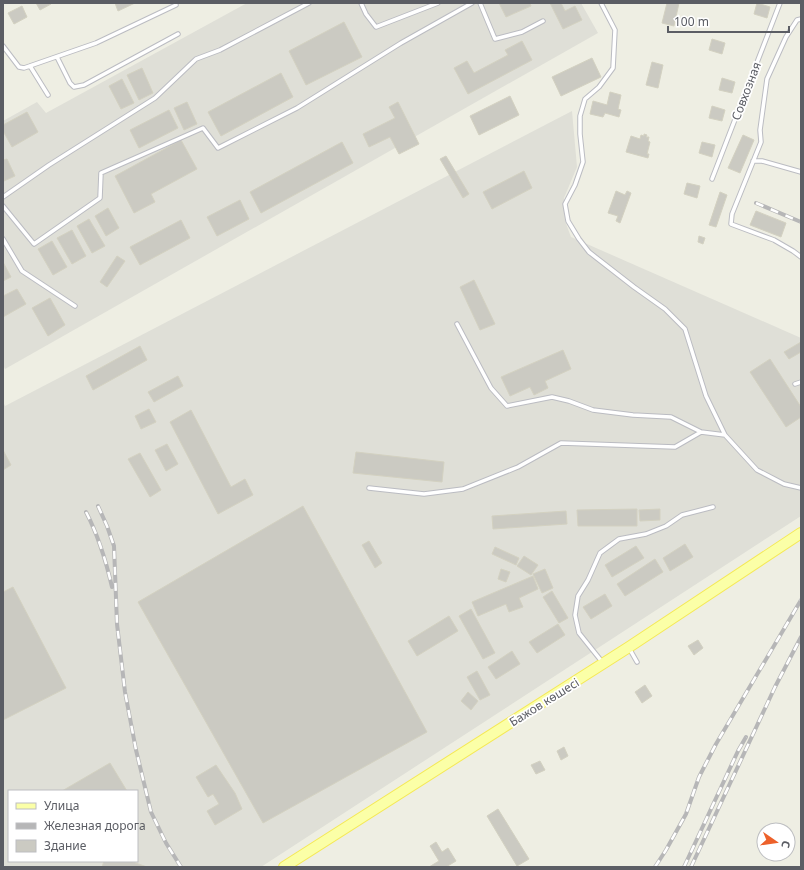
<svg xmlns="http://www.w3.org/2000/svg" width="804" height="870" viewBox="0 0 804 870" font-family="'Noto Sans',sans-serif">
  <rect width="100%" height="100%" fill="#eeeee3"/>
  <path fill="#dfdfd7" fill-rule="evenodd" d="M247,3H581L598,33L5,369L3,365V121L37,102L46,113Z
    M572,111L577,167L564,198L565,221L571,237L801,338V516L261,867H3V402L5,406ZM9,791H137V861H9Z"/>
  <path fill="#cbcac2" stroke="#d3d1c1" d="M36,3H50L51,4L40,10Z
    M115,3H135L118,11Z
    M499,3H530L531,6L506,17Z
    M550,3H561L565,11L575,6L582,20L563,29Z
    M667,3H679L674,26L662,23Z
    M757,3L770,7L767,18L754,14Z
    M22,6L27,17L14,24L8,13Z
    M344,22L362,57L306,85L289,51Z
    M712,39L725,43L722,54L709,50Z
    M522,41L532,60L468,94L454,68L467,61L474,73L508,55L505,50Z
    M592,58L601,77L561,96L552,77Z
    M652,62L663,65L658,88L646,85Z
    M142,68L153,93L139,100L127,75Z
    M281,73L293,97L221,136L208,112Z
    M722,78L735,82L732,93L719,90Z
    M122,79L134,103L121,109L109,86Z
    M610,92L621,95L618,109L621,110L619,117L605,113L603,117L590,114L593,101L607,105Z
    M510,96L519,115L479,135L470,116Z
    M187,102L197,124L184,130L174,108Z
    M398,102L419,144L399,154L390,137L369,147L363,134L395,118L389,107Z
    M712,106L725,110L722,121L709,118Z
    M169,110L178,128L139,148L130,130Z
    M27,112L38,132L12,147L3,131V125Z
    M644,134L647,135L646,137H649L648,141L650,142L647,154H649L648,158L626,152L631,136L640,139L641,135L644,136Z
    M743,135L754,140L740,173L728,168Z
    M181,140L197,169L151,194L155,202L134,213L115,176Z
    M342,142L353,163L261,213L250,192Z
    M702,142L715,145L712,157L699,153Z
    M446,156L469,194L463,198L440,159Z
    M7,159L15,176L4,181L3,160Z
    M524,171L532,188L492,209L483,192Z
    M687,183L700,186L697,198L684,194Z
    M616,191L625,195L627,191L631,193L620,223L616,221L618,216L608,213Z
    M720,192L727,195L716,227L709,225Z
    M240,200L249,219L217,236L207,217Z
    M108,208L119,228L106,236L95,216Z
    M756,211L786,223L781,237L750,225Z
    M89,219L105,246L92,253L77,226Z
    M181,220L190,238L140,265L130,247Z
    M72,230L86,256L72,264L57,238Z
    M699,236L705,238L703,244L698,242Z
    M52,241L67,267L53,275L38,249Z
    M117,256L125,261L107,287L100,282Z
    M3,262L11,277L3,281Z
    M474,280L495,324L480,330L460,287Z
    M17,289L26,304L3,317V296Z
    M50,298L65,325L48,336L32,308Z
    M801,342V352L789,359L784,352Z
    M140,346L147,360L93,390L86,376Z
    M563,350L571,369L545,381L548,388L534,395L530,387L510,396L501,377Z
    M770,359L801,407V417L786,427L750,372Z
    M178,376L183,386L154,402L148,392Z
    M149,409L156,422L141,429L135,416Z
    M191,410L231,487L245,479L253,495L218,514L170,422Z
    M167,444L178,464L166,471L155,450Z
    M3,450L11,465L3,470Z
    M356,452L444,462L442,482L353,473Z
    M140,453L161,490L150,497L128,459Z
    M303,506L427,732L263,823L138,602Z
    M637,509V526H578L577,510Z
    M660,509V520L640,521L639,510Z
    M566,511L567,524L493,529L492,516Z
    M369,541L382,563L375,568L362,545Z
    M685,544L693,557L670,571L663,558Z
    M636,546L644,558L612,577L605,565Z
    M495,547L519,558L516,565L492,554Z
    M524,556L538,565L531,575L517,566Z
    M655,559L663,572L625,596L617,584Z
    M501,569L510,572L506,582L498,579Z
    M545,569L553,588L542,593L533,574Z
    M533,576L538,589L519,598L523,607L509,612L506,604L478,616L472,602Z
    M13,587L66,688L3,720V592Z
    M552,591L568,618L559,623L543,597Z
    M605,594L612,606L591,619L583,607Z
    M471,609L495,653L483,659L459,616Z
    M449,616L458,631L417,656L408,641Z
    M558,624L565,635L537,653L529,642Z
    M698,640L703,648L694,655L688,646Z
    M512,651L520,664L496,679L488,667Z
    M477,671L490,695L480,700L467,677Z
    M645,685L652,696L642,703L635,692Z
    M468,692L478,701L471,710L461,701Z
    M564,747L568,756L561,760L557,751Z
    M540,761L545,770L536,774L531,765Z
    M110,763L127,791H62Z
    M216,765L235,793L242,809L215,825L207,811L219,804L213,794L208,797L196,777Z
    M498,809L529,859L517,866L487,816Z
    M436,842L442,852L448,848L456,861L446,867H429L439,861L430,846Z
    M104,861H130L147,867H102Z"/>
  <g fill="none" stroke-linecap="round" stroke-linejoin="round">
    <defs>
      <path id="lane" d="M361,3L366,14L376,27L438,3
        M480,3L495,39L522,32L543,21
        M601,3L615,30L613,68L599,87L585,99L580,116V134L583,162L575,185L565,204L568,221L579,239L589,252L634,287L665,309L685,329L706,396L725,435L757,470L784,484L801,488
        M801,19L797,20L786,37L767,79L760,130L761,142L732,214L731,224L774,240L793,251L801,257
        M3,46L19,67L24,68L96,43L176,5
        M57,57L70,83L74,87L84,85L178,34
        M30,66L48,95
        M753,161H762L801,172
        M712,179L780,3
        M3,197L49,165L155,98L196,59L220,50L309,3
        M3,206L34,244L100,198L101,173L203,128L218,148L297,108L401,43L472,3
        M3,239L22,271L75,306
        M457,324L491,388L507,406L552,397L569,401L593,410L633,415L671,417L701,432L725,435
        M795,384L801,382
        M369,488L424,494L463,489L518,467L561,443L675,447L701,432
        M629,648L637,662
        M603,663L579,633L575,615L578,596L588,580L600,553L619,539L646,534L666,526L682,515L713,507"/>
      <path id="primary" d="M284,867L629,647L801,533"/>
    </defs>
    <use href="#lane" stroke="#bbbcc2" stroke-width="5.5"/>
    <use href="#primary" stroke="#f5e956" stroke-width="12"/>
    <use href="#lane" stroke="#fff" stroke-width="3.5"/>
    <use href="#primary" stroke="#fbffa7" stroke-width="10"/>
    <defs>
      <path id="rail" d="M756,203L801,222
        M98,506L107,526L114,546L117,624L125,692L136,750L151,812L166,843L181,867
        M86,512C98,535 106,561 112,587
        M655,867L666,850L686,814L699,777L716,744L801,600
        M684,867L738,751L746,737
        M691,867L775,687L801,637"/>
    </defs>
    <use href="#rail" stroke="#b6b6b7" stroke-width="4"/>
    <use href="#rail" stroke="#fff" stroke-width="2.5" stroke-dasharray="8" stroke-linecap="butt"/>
  </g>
  <g text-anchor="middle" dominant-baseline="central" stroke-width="3.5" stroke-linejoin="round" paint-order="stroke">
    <g font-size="12" fill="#5b5d64" stroke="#fff">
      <text transform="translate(746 91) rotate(-69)">Совхозная</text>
      <text transform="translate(544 702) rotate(-32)">Бажов көшесі</text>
    </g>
  </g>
  <rect width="804" height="870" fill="none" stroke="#5b5d64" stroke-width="8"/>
  <rect x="8" y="790" width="130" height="72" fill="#ffffff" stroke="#bdbec1"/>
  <rect x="16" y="803" width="20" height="6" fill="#fbffa7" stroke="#bdbec1"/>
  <text x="44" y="810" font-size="12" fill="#5b5d64">Улица</text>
  <rect x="16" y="823" width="20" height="6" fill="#b6b6b7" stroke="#bdbec1"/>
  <text x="44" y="830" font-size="12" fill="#5b5d64">Железная дорога</text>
  <rect x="16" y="840" width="20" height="12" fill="#cbcac2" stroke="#bdbec1"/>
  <text x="44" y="850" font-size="12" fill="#5b5d64">Здание</text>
  <g transform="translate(776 842) rotate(103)"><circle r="19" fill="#ffffff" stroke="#bdbec1"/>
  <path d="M0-3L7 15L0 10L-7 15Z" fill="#ed612a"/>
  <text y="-6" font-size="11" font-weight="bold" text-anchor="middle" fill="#5b5d64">С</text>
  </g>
  <path d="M668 26v6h121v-6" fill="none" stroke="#5b5d64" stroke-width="2"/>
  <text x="674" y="26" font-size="12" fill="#5b5d64" stroke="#ffffff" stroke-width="3" paint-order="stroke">100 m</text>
</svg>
